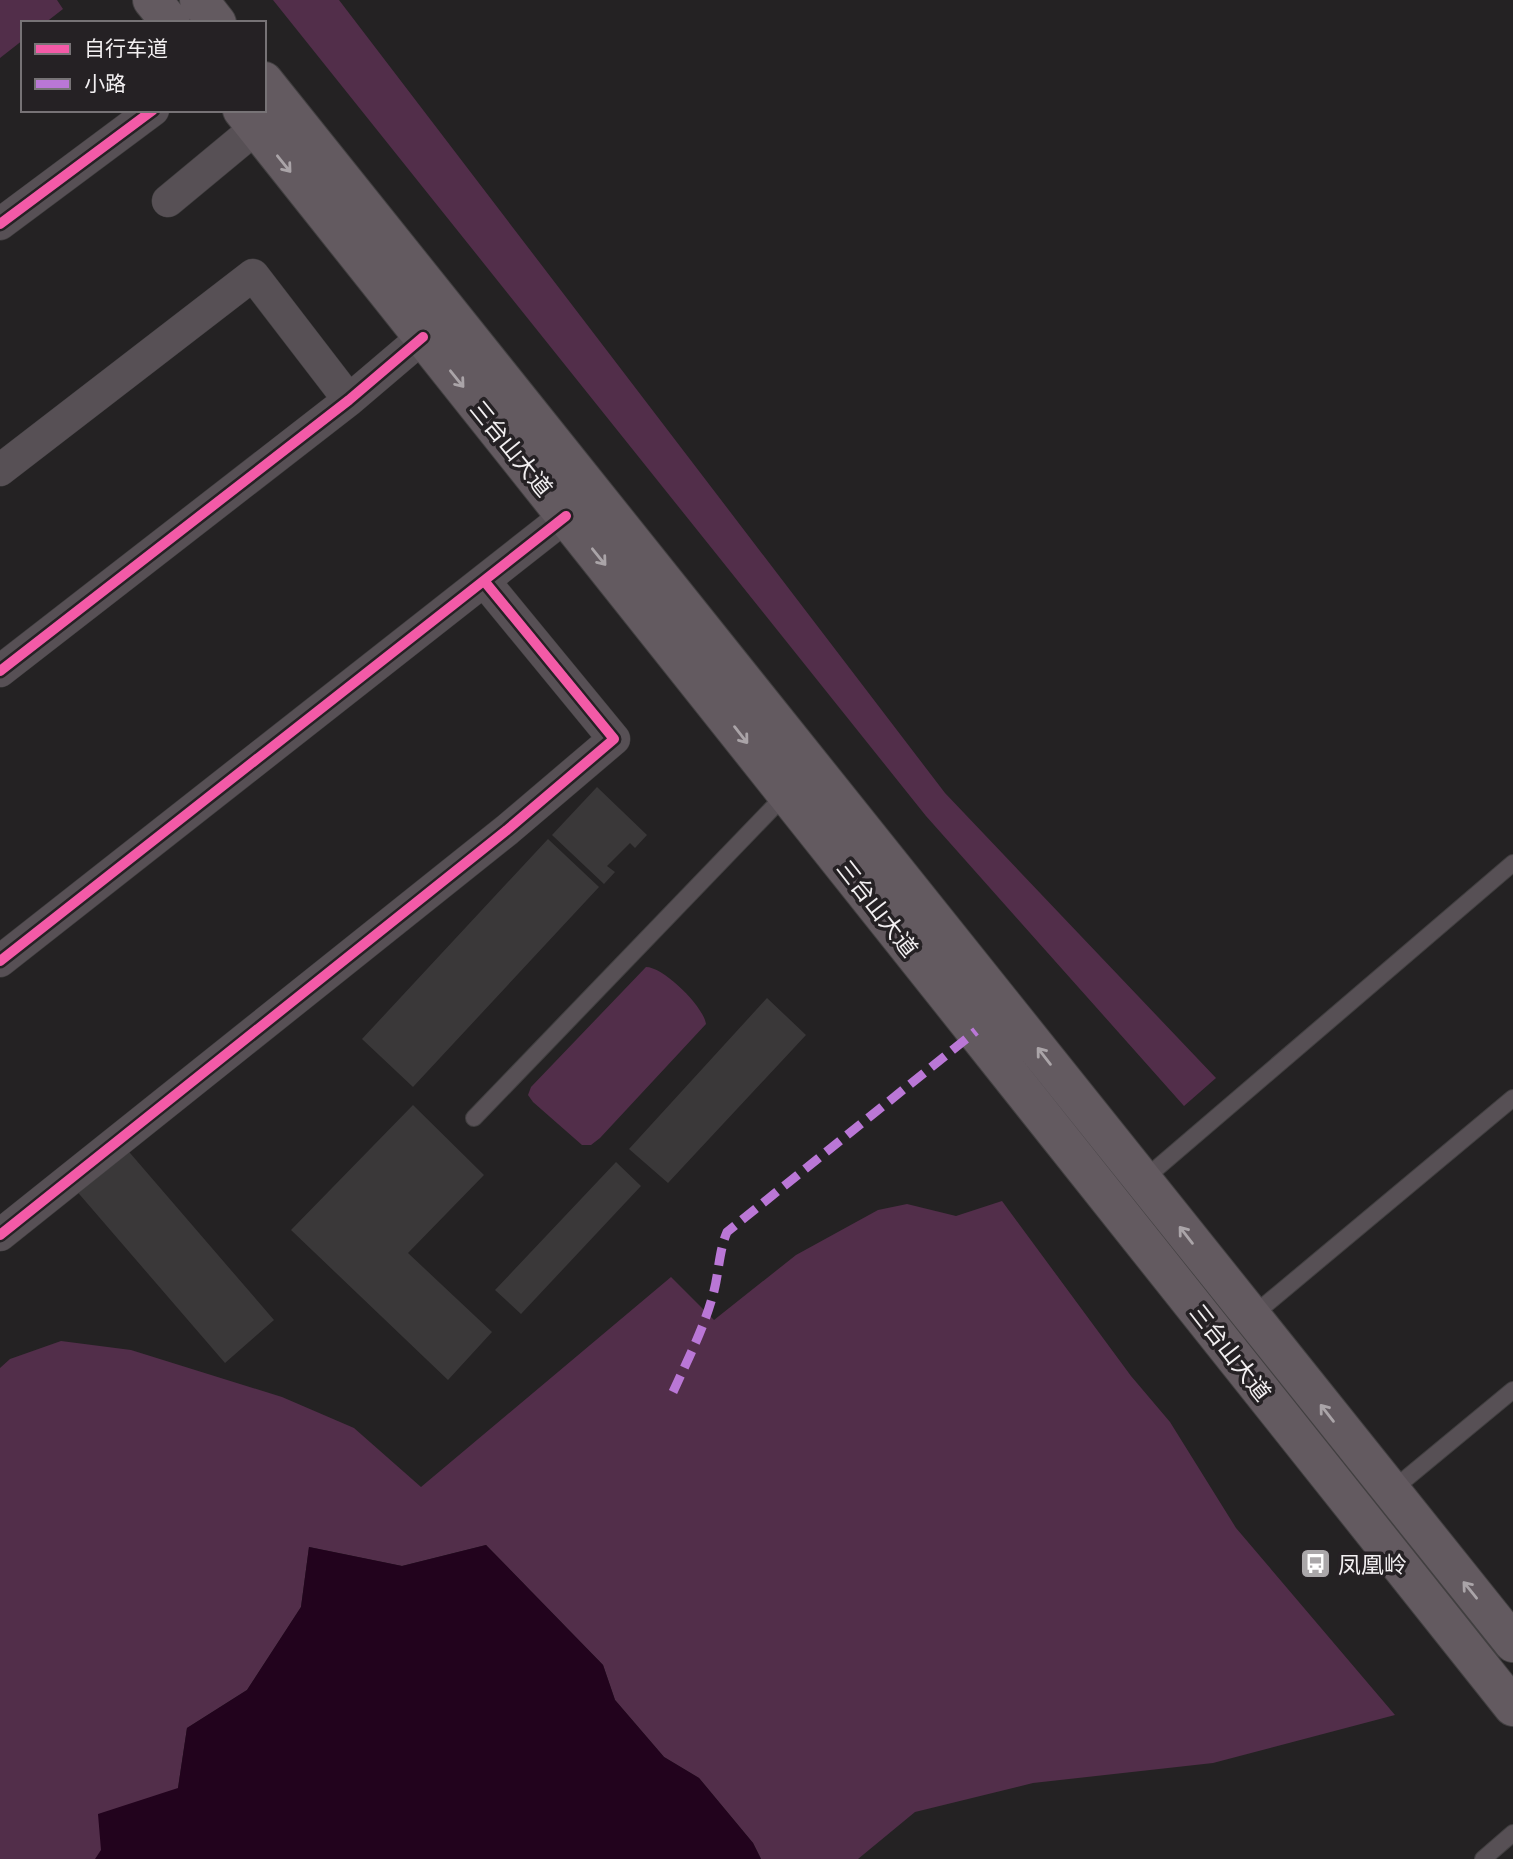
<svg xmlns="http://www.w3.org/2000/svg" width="1513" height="1859" viewBox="0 0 1513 1859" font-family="'Noto Sans','Noto Sans SC',sans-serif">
  <rect width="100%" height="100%" fill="#242223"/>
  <path fill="#522e4a" d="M0,0H57L63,9L45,23H23V40L0,58Z
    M273,0H339L945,793L1216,1078L1184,1106L926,816Z
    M646,967C664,967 704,1007 706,1024L600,1138L591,1145H582L533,1102L528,1095L531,1087Z
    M1002,1201L1131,1376L1170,1422L1236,1528L1395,1715L1213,1763L1033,1783L915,1812L858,1859H761L753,1843L699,1778L664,1757L615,1700L603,1665L486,1545L402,1566L309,1547L301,1607L247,1690L187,1728L178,1788L183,1859H0V1368L10,1359L61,1341L131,1350L282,1397L354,1428L421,1487L671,1277L714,1320L796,1255L878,1210L907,1204L956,1216Z"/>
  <path fill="#22031d" d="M486,1545L603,1665L615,1700L664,1757L699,1778L753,1843L761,1859H95L101,1850L98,1814L178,1788L187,1728L247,1690L301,1607L309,1547L402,1566Z"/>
  <path fill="#3a3839" d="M597,787L647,835L635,848L630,843L607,866L615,872L604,884L552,835Z
    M548,839L599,887L413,1087L362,1039Z
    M767,998L806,1035L668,1183L629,1149Z
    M413,1105L484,1175L408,1253L492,1332L448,1380L291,1230Z
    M124,1146L274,1320L225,1363L74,1188Z
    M616,1162L641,1186L521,1314L495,1290Z"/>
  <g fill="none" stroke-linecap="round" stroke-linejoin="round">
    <defs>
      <path id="service" d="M474,1118L787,793
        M1143,1180L1513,863
        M1252,1316L1513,1098
        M1391,1491L1513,1390
        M1483,1859L1513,1833"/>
      <path id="minor" d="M168,201L256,128
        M0,224L153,110
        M0,470L253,275L349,400
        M0,671L349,400L423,337
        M0,961L566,516
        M0,1235L507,830L614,739L485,582"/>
      <path id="secondary" d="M152,0L171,23
        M199,0L217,23
        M264,81L1513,1643
        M242,110L1513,1707"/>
    </defs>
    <use href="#service" stroke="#413f40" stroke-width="18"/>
    <use href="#minor" stroke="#413f40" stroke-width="33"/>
    <use href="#secondary" stroke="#413f40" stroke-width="40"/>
    <use href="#service" stroke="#575055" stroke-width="16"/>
    <use href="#minor" stroke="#575055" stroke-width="32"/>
    <use href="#secondary" stroke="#635a60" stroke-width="38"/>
    <path stroke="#ba77d6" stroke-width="9" stroke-dasharray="18 9" stroke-linecap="butt" d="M673,1392C688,1359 705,1326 714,1291C719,1271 719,1251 727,1232L976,1031"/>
    <defs>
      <path id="cycleway" d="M0,224L153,110
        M0,671L349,400L423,337
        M0,961L566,516
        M0,1235L507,830L614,739L485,582"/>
    </defs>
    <use href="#cycleway" stroke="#252124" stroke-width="15"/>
    <use href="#cycleway" stroke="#f35aa7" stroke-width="10"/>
  </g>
  <defs><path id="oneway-shaft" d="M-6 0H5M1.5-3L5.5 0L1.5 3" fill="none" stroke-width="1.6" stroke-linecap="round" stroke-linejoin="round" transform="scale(1.75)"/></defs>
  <g stroke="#aaa4a8">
    <use href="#oneway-shaft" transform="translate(284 164) rotate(51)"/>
    <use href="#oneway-shaft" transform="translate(457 379) rotate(51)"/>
    <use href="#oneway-shaft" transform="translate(599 557) rotate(51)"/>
    <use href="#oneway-shaft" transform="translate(741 735) rotate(52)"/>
    <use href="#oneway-shaft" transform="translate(1044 1056) rotate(-128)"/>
    <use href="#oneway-shaft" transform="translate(1186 1235) rotate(-128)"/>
    <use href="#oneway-shaft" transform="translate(1327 1413) rotate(-128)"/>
    <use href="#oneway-shaft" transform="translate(1470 1590) rotate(-129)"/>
  </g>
  <defs>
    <symbol id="bus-square" viewBox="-11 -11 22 22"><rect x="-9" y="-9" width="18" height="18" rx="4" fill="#aaa7a9" stroke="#252124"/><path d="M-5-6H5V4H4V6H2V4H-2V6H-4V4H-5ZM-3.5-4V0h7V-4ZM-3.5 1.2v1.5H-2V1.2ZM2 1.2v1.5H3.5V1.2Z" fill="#fff"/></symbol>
  </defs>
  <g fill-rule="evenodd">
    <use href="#bus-square" x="1298" y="1546" width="35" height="35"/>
  </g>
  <g text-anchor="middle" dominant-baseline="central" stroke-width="7" stroke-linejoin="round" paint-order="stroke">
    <g font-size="23" fill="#f2eff1" stroke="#252124">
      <text transform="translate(512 448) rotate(51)">三台山大道</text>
      <text transform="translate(878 908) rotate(52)">三台山大道</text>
      <text transform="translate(1231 1352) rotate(52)">三台山大道</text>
    </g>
    <g font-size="23" fill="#f2eff1" stroke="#252124" text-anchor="start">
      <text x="1338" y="1564">凤凰岭</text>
    </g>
  </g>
  <rect x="21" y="21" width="245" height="91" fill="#252124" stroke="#777376" stroke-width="2"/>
  <rect x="35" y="44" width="35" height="10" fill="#f35aa7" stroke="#777376" stroke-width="2"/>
  <text x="84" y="56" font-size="21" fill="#f2eff1">自行车道</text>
  <rect x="35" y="79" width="35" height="10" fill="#ba77d6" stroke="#777376" stroke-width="2"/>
  <text x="84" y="91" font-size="21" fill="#f2eff1">小路</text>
</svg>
